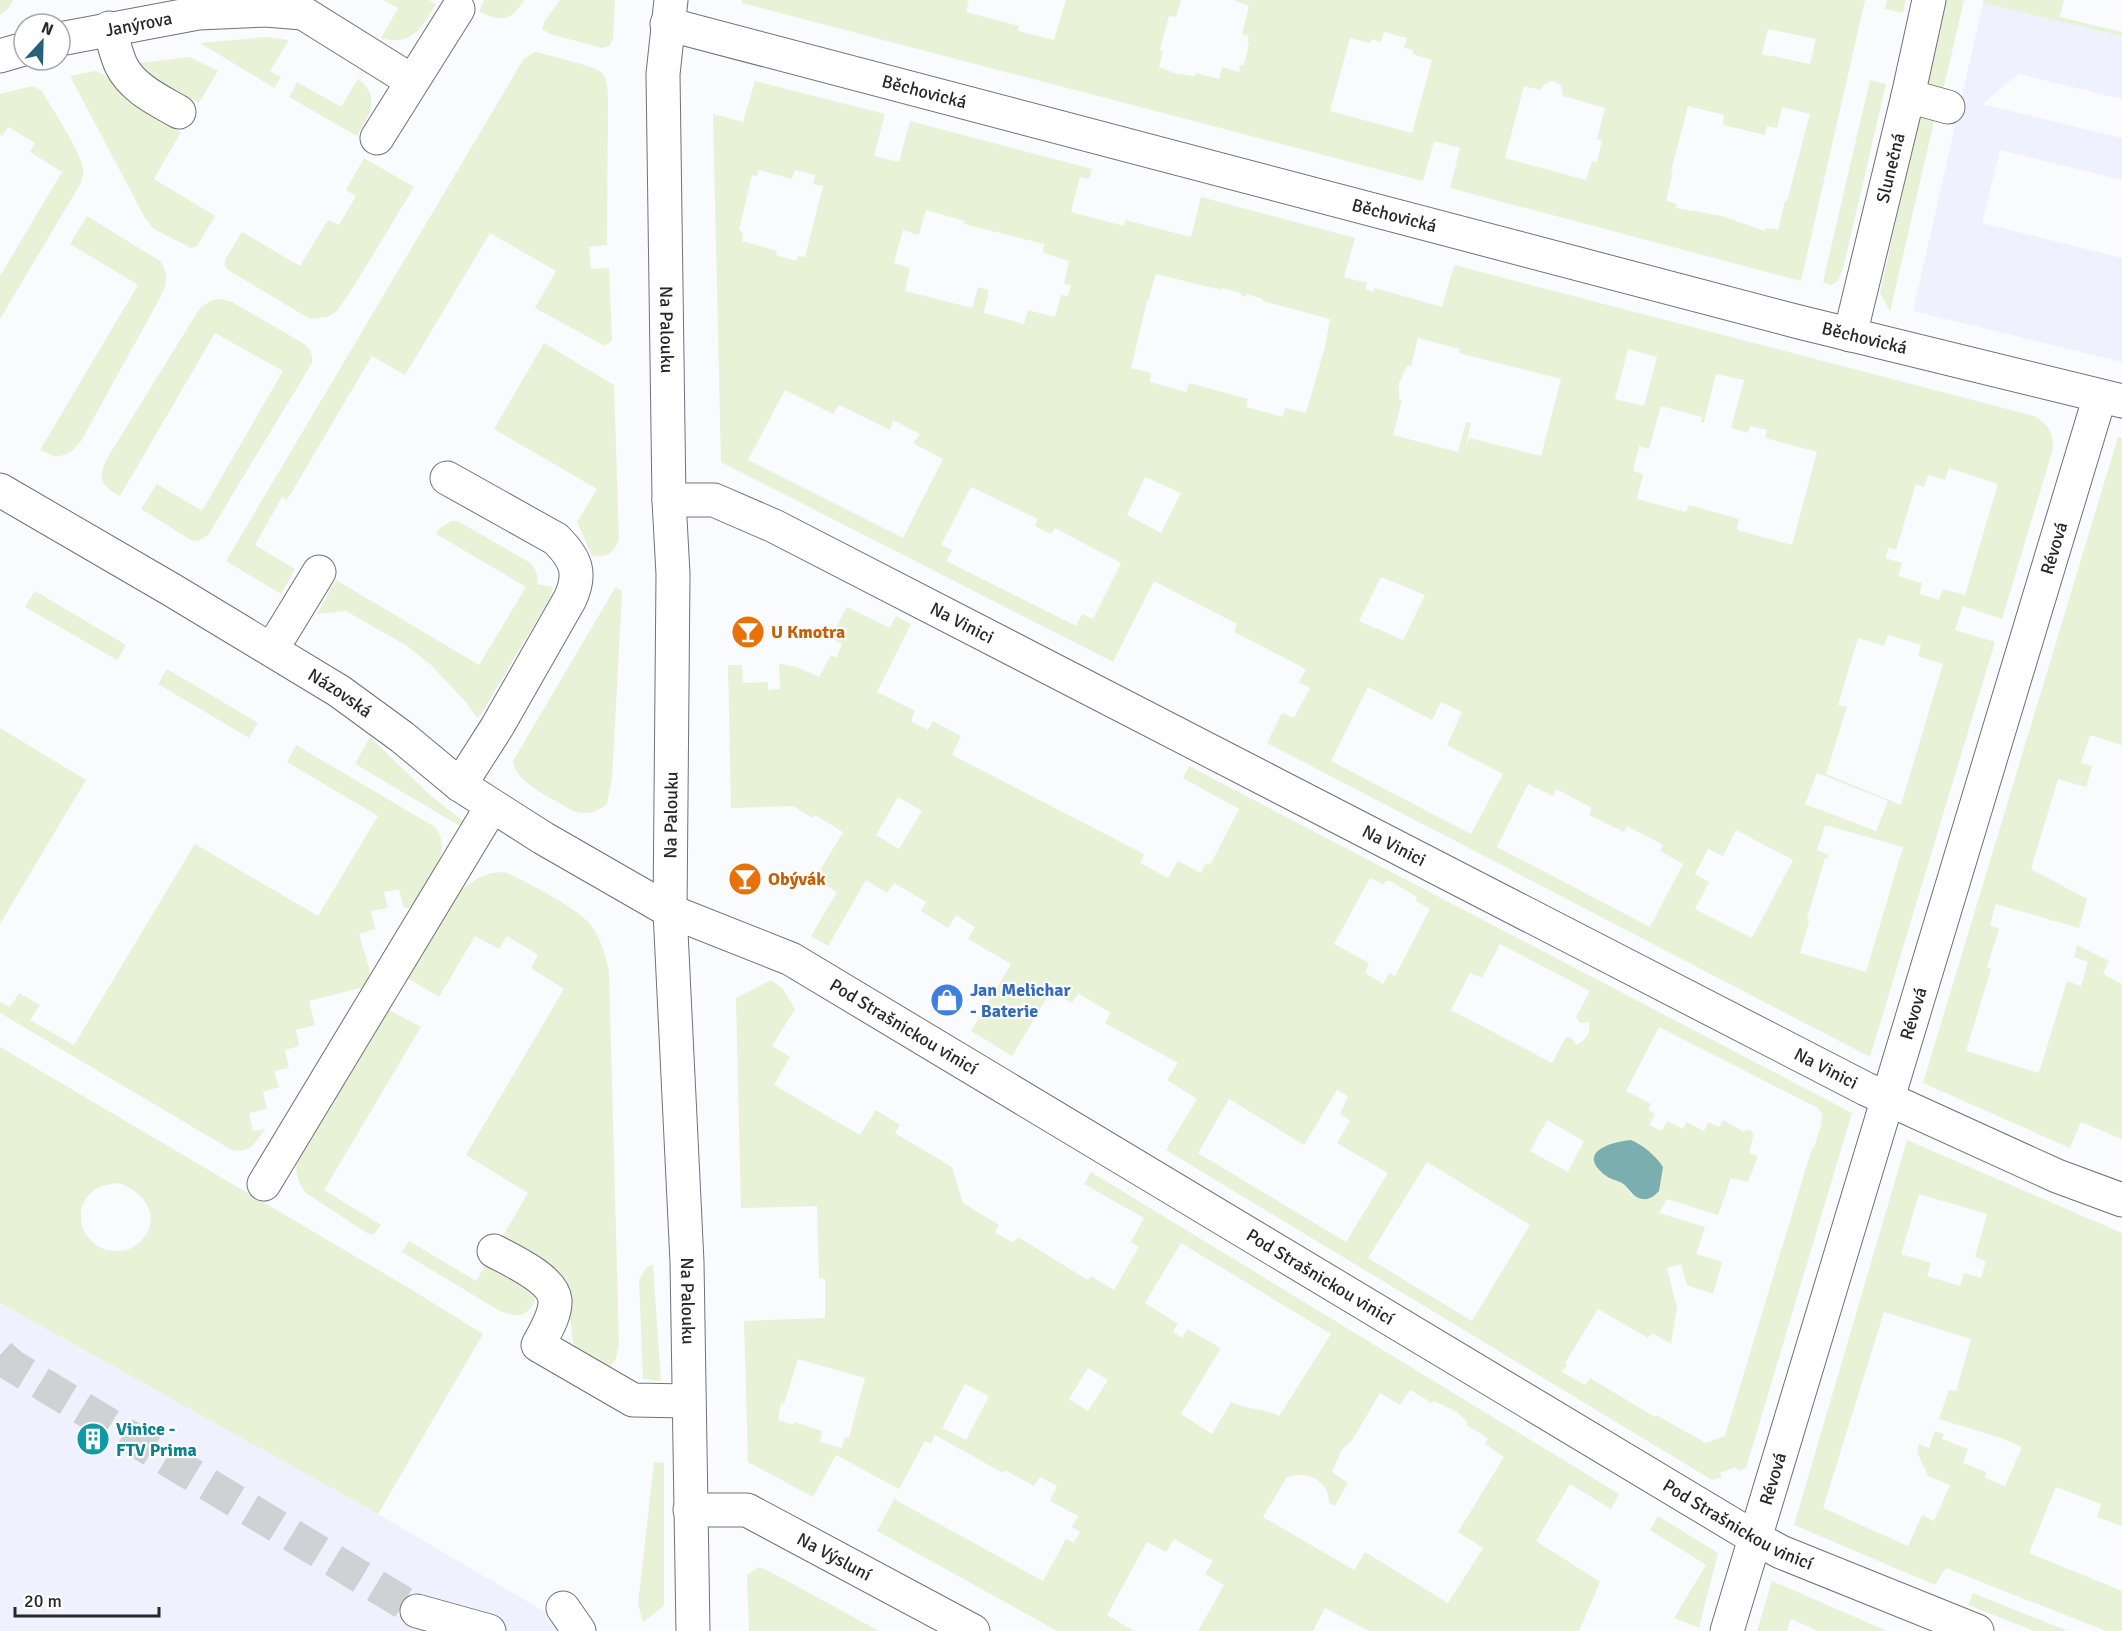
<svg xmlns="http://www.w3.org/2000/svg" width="2122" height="1631" viewBox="0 0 2122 1631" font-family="Signika,sans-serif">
  <rect width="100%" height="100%" fill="#fafbff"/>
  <path fill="#f0f1fe" d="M1983,3L2122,36V99L2019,74L1982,104L2122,138V180L2000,150L1982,223L2122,258V362L1913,311Z
    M0,1303L378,1514L550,1615L560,1631H0Z"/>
  <path fill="#e7f2d7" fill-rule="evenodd" d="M0,0H13L8,9L0,15Z
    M383,0H429L436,4C423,27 411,47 381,38L398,8Z
    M484,0H524C510,23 501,21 479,12Z
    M560,0H615L613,38L610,46L602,48L550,34L542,29L544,22Z
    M742,0H969L966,12L1019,26L1018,31L1054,40L1066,0H1181L1176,17L1169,16L1160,50L1163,51L1159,67L1177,74L1195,76L1196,73L1219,79L1222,67L1239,72L1241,65H1244L1249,43L1247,42L1249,36L1242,34L1249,6L1233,0H1865L1801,281L1450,188L1460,148L1434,141L1423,181L742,3ZM1768,29L1816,39L1810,64L1762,54ZM1384,32L1407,38L1404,48L1413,50V54L1432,60L1412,133L1330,111L1350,38L1370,43L1371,39L1381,42ZM1553,81L1561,85L1563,96L1605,108L1597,139L1602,141L1597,162L1592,161L1586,180L1505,158L1524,86L1540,90L1546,83ZM1688,106L1724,115L1723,125L1765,135L1767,126L1777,128L1782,107L1810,114L1787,201H1785L1778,230L1766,228L1765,231L1722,216L1676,208L1677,204L1666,201L1673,172L1671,171Z
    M1887,0H1906L1903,13L1885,9Z
    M1945,0H1964L1943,91L1926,86Z
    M1984,0H2064L2060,17L2122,32V36L1983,3Z
    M266,37L289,40L270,71L281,77L274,88L200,43Z
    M536,52C548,55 593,66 601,72C607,77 607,87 608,94L607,245L589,247L591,269L609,268L612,339L610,343L603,345L535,308L556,271L490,233L405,375L372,356L287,500L282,497L255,545L295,569L281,594L226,561L523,60L531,54Z
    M189,57L218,71L199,103L148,75L140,63Z
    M95,71L109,77L142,110L181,132L154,179L215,216L197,246L191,248L154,229L145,218L70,76Z
    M358,79C382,97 369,115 357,136L289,97L297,82L341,107Z
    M1870,80L1886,84L1843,269L1838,281L1831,285L1823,282Z
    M755,81L885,114L874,156L899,162L910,121L1092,169L1089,179L1080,177L1071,212L1124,226L1125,220L1191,237L1201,197L1355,238L1344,277L1367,283L1365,289L1374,292L1375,288L1442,307L1454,265L2034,416C2049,424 2055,435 2052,452L2002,619L1963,606L1955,630L1995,642L1870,1057L1267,743L1282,713L1294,718L1310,688L1299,682L1306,669L1234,632L1237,624L1154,581L1113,662L721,462L713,114L743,122ZM759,170L792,179L795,170L815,175L813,184L823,186L805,257L798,256L796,261L776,255L777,251L742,241L743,233L739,230L752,175L757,176ZM926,210L964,221V224L1044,244L1043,253L1069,261L1064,284L1071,285L1068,296L1061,295L1055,317L1028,310L1024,324L984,313L989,290L978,287L972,308L905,291L910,268L894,263L903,230L919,235ZM1156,274L1221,290L1222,288L1241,293V295L1246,297L1247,294L1263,299V301L1330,319L1325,347L1306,413L1285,408L1283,417L1246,407L1248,399L1189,383L1186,392L1150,382L1151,373L1131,368L1147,301H1148ZM1418,338L1460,349L1459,353L1561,379L1541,456L1469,438L1465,450L1471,423L1466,422L1458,452L1393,435L1402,400L1399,399V383L1407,366H1411ZM1628,349L1657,357L1644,406L1615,399ZM1716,374L1744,380L1731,428L1748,433L1750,426L1767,430L1765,438L1817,452L1792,545L1737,530L1739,519L1689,505L1686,512L1637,499L1643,474L1633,471L1639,446L1649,449L1661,406L1702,417L1701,422H1704ZM785,390L833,414L839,405L890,430L893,420L920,434L913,443L943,459L903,538L748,460ZM1949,468L1998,484L1965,595L1943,589L1939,600L1920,594L1922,583L1898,576L1902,563L1885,558L1889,547L1896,550L1916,484L1924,487L1928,475L1945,480ZM1145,477L1181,493L1161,533L1127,515ZM971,487L1038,519L1035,526L1051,534L1055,528L1121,563L1093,619L1082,614L1076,626L946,561L952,550L941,545ZM1381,577L1425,595L1403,640L1359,621ZM1888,635L1921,645L1918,656L1943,664L1901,805L1826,774L1847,707L1838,705L1858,638L1884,646ZM1368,687L1432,720L1441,702L1462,712L1447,745L1503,774L1471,834L1331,761ZM1817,773L1888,801L1876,831L1805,804ZM1528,784L1553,796L1556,789L1592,808L1589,815L1624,832L1627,826L1663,845L1660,851L1683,864L1650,927L1497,847ZM1825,825L1903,847L1866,972L1800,953L1809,921L1807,919L1825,858L1828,859L1829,855L1817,850ZM1736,830L1793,860L1752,938L1695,909L1709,882L1695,874L1708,849L1723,856Z
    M32,86L41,90L43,93C53,110 81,152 83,169C84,174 82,178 81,183L0,319V276L62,172L30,152L35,143L8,127L2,136L0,134V94Z
    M1923,116L1935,117L1890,312L1880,293L1919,118Z
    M364,158L414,187L351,291L336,312L327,317L310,319L228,270L225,266V260L242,232L300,266L328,220L339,225L356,196L346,190Z
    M87,216L160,261C169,274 167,284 160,298L81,441L70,453L56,457L40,450L138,285L70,244Z
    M219,299L232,302L301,342C309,347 313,353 312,363L208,535L198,541L191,540L141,509L157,484L202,511L283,371L215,333L120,496C98,485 98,475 109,455L200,308L212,300Z
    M544,343L614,385L619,540C614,553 606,558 592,556L577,522L597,489L494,429Z
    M2118,437L2122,438V745L2090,735L2081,763L2092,766L2086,787L2058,779L2031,869L2087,899L2079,928L1996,904L1990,925L1999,929L1987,967L1991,969L1966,1051L2039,1073L2067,981L2081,986L2088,962L2074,957L2077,945L2109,961L2103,974L2122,984V1139L2081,1122L2070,1148L1923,1083Z
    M451,521H458L532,564L538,577L537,584L553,587L550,598L478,719L465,701L431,665L407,646L346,611L317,614L336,580L479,665L526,587L436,534L440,528Z
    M615,588L621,590L622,594L612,779L607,804C596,813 587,815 573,811C556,800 514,783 513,761Z
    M35,591L126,645L117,660L25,607Z
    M847,607L890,628L896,616L911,624L877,692L915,711L911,721L928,730L933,721L961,736L952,755L1144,854L1140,863L1168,878L1178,861L1201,873L1206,863L1210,865L1239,809L1183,778L1189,766L1852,1113L1746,1468L1738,1471L1736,1467L1720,1473L1722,1477L1712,1480L1166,1150L1197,1099L1167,1080L1178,1063L1105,1023L1111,1013L1078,993L1072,1003L1051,991L1012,1056L971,1031L1011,964L968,939L975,927L956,915L948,928L921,911L926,902L894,883L887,893L866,880L828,946L811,936L837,892L815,879L843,832L815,815L813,818L793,806L731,808L728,665H742L743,683L768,682V690L780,689L779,664L797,667L819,677L831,655L836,658L842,644L830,638ZM898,797L922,811L899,849L876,835ZM1370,878L1384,885L1386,881H1390L1417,897L1416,901L1430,909L1395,976L1389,973L1383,984L1365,973L1369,963L1334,944ZM1500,944L1590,991L1576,1017L1580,1023L1589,1022C1591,1033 1586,1041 1576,1045L1572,1038L1566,1037L1552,1063L1451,1010L1470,973L1482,978ZM1659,1027L1818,1108L1822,1114L1821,1125L1814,1148H1812L1725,1436L1706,1443L1656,1415L1655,1417L1590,1378L1585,1385L1562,1372L1567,1364L1565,1363L1598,1309L1648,1338L1652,1333L1671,1344L1677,1308L1667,1268L1681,1264L1687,1285L1713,1294L1722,1262L1696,1254L1705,1227L1659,1213L1667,1199L1718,1215L1731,1178L1748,1182L1758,1156L1749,1153L1754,1133L1746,1129L1744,1132L1723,1120L1719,1127L1708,1122L1704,1131L1687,1122L1683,1129L1667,1121L1662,1131L1649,1125L1655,1114L1648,1110L1651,1104L1626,1091ZM1337,1090L1348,1096L1340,1114L1350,1121L1337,1143L1388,1173L1346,1242L1198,1153L1229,1099L1304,1145ZM1547,1120L1584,1141L1568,1172L1530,1151ZM1639,1144L1656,1158L1632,1195L1624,1184ZM1427,1162L1530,1225L1472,1321L1368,1258Z
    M167,669L258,723L249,738L158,684Z
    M0,728L86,780L0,924Z
    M370,737L431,796L463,821L460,826L355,764Z
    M296,745L435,827C455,851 426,885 414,907L404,908L399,889L384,892L388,908L371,911L375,929L359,934L372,978L368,986L309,1001L315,1025L296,1030L299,1046L285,1050L289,1068L274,1071L279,1087L263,1092L267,1109L249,1113L253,1131L265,1129C255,1143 249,1155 230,1149L0,1013V1002L10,1007L19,993L40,1005L30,1020L74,1045L195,844L318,916L378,816L287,762Z
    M504,872C523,880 579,909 591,925C601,938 606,957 609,972L619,1345L616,1359L609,1368L577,1352L573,1343L569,1309L500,1241L528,1193L466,1155L564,989L531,968L538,955L507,936L499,949L475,936L439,997L406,977L450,898L478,878L492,873Z
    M771,980L783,989L795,1009L772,1046L790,1057L774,1085L860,1135L876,1110L900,1125L895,1133L952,1167L963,1203L999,1225L995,1232L1013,1243L1018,1237L1088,1280L1091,1276L1114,1290L1139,1247L1131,1242L1144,1218L1084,1184L1091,1172L1619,1494L1611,1509L1570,1484L1536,1541L1600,1582L1579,1631H1369L1325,1608L1313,1631H1198L1224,1585L1205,1574L1213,1561L1174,1539L1166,1552L1147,1542L1107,1615L1134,1631H1057L877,1531L894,1499L1043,1581L1066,1539L1074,1543L1080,1532L1072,1527L1078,1516L1050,1501L1057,1486L1040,1477L1034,1486L1005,1470L1003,1473L935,1435L931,1444L925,1441L899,1489L836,1455L813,1497L748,1462L744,1321L825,1318V1279L819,1278L817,1206L741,1208L736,998ZM1181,1243L1331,1334L1279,1416C1264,1408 1247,1410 1231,1402L1212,1434L1181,1414L1221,1348L1187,1329L1182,1338L1173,1332L1178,1324L1145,1303ZM798,1359L865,1378L849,1438L845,1437L842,1448L820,1442L822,1431L795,1422L793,1425L778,1420L781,1403L784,1404ZM1088,1368L1108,1380L1088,1411L1069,1399ZM965,1384L989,1396L966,1440L942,1428ZM1410,1390L1432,1403L1434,1401L1457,1412L1468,1422L1466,1425L1488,1438L1485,1444L1504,1457L1458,1532L1483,1548L1448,1603L1365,1552L1354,1570L1263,1517L1287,1477C1306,1471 1329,1479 1329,1503L1335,1506L1348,1483L1332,1472L1342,1450L1353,1439L1380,1393L1400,1405Z
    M387,1009L421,1027L324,1190L381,1225L373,1235L367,1233L306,1193C296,1181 295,1169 297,1154Z
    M0,1047L414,1291L483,1334L378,1514L0,1303ZM119,1183C141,1191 161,1212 145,1236C139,1245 129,1251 118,1251C86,1253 67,1212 93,1191C101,1185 111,1184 119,1183Z
    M1907,1140L2122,1233V1526L2097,1517L2101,1504L2056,1487L2029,1553L2122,1591V1631H2106L1946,1568L1935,1585L1794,1525ZM1919,1194L1987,1214L1975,1257L1986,1261L1981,1278L1964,1273L1960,1286L1927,1276L1931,1263L1901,1254ZM1884,1312L1971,1339L1956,1391L1949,1390L1939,1419L2001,1438L2022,1447L2005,1486L1985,1478L1986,1472L1963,1463L1968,1449L1942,1439L1944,1434L1935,1431L1929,1448L1919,1444L1917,1452L1928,1476L1950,1485L1934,1521L1922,1515L1908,1546L1823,1508Z
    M409,1241L476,1281L489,1259L527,1282L536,1297C529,1319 516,1318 498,1310L402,1252Z
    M653,1265L661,1381L643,1379L639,1280L647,1267Z
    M654,1462L664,1463V1606L643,1622L638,1604Z
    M1658,1516L1718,1553L1699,1628L1674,1618L1706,1565L1650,1530Z
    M759,1567L767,1570L879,1631H749L747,1575Z
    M1772,1581L1887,1631H1818L1791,1619L1787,1631H1757Z
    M1973,1593L2068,1631H2034L1968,1605Z"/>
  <path fill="#7aaeaf" d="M1631,1140C1643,1145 1656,1156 1663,1167L1659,1191C1655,1195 1650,1200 1643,1199C1632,1198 1630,1188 1622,1183C1617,1180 1609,1179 1605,1175C1576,1152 1611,1142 1631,1140Z"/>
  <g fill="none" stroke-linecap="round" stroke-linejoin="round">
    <path stroke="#d0d1d4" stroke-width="33" stroke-dasharray="33 16" stroke-linecap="butt" d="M0,1355L11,1365L417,1611"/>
    <defs>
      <g id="minor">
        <path id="s1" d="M671,0L663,74L669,500L673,574L670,911L687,1262L693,1631"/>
        <path id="s2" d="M667,24L1799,322L2122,401"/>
        <path d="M109,28C113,40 116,54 121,65C132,88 158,100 179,112"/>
        <path id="s3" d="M60,39L198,13L266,10L303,13L412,81"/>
        <path d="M0,56L24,49"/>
        <path d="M1908,96L1948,107"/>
        <path d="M377,138L458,9"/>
        <path id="s4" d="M1850,335L1908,96L1929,0"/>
        <path d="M447,478L556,539C576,559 582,573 570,599L497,727L460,785"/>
        <path id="s5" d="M0,490L172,590L339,691L402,737L460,785L543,838L670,911L791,959L1755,1538L1781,1552L1977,1631"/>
        <path id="s6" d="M669,500H714L774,526L1866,1089L2057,1176L2122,1200"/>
        <path d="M272,649L319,572"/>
        <path d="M264,1184L492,806"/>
        <path d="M494,1251C511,1260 553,1279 555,1300C556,1315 545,1332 538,1345L633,1400L688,1401"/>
        <path id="s7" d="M690,1510H747L973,1631"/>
        <path d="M563,1608L579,1631"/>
        <path d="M417,1611L489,1631"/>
        <path id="s8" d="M1727,1631L2100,396"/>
      </g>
    </defs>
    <use href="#minor" stroke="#727276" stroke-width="35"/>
    <use href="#minor" stroke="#fff" stroke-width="33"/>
  </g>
  <defs>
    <symbol id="bar-disc" viewBox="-11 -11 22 22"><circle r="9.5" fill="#e8710a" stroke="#fff"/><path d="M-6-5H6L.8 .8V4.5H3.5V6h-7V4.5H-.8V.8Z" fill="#fff"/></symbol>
    <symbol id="shop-disc" viewBox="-11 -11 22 22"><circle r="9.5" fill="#3f7fe0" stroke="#fff"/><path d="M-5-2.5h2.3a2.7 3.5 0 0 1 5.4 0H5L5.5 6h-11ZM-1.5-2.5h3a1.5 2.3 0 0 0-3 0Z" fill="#fff"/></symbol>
    <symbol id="building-disc" viewBox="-11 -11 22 22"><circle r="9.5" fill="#0f9aa8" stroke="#fff"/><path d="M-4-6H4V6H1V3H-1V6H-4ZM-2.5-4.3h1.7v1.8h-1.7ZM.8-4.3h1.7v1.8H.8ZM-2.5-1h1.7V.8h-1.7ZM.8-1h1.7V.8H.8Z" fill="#fff"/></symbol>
  </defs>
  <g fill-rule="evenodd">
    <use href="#bar-disc" x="729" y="613" width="38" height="38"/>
    <use href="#bar-disc" x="726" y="860" width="38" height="38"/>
    <use href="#shop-disc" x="928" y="981" width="38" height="38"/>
    <use href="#building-disc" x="74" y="1420" width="38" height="38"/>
  </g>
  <g text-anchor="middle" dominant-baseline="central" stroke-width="4.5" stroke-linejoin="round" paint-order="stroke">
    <g font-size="18" fill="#28282a" stroke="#fff">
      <text stroke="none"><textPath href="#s3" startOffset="80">Janýrova</textPath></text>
      <text stroke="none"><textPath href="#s2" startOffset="266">Běchovická</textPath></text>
      <text stroke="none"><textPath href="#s4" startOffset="172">Slunečná</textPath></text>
      <text stroke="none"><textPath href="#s2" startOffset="752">Běchovická</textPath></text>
      <text stroke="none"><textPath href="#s1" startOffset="330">Na Palouku</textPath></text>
      <text stroke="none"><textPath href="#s2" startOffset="1238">Běchovická</textPath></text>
      <text stroke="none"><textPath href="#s8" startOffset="1131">Révová</textPath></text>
      <text stroke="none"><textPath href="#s6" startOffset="322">Na Vinici</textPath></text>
      <text stroke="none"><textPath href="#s5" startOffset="396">Názovská</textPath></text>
      <text transform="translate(671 815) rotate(-89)">Na Palouku</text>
      <text stroke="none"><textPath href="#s6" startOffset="808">Na Vinici</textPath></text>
      <text stroke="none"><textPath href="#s8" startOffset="645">Révová</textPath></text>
      <text stroke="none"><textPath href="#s5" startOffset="1054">Pod Strašnickou vinicí</textPath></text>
      <text stroke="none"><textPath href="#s6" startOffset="1294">Na Vinici</textPath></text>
      <text stroke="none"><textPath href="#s5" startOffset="1540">Pod Strašnickou vinicí</textPath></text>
      <text stroke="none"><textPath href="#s1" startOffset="1302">Na Palouku</textPath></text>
      <text stroke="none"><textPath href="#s8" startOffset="159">Révová</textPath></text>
      <text stroke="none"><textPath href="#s5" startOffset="2026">Pod Strašnickou vinicí</textPath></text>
      <text stroke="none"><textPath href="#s7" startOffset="156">Na Výsluní</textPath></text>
    </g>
    <g font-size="18" font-weight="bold" fill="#c56008" stroke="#fff" text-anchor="start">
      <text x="771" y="632">U Kmotra</text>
      <text x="768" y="879">Obývák</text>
    </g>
    <g font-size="18" font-weight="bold" fill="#366cbe" stroke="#fff" text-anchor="start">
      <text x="970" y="990">Jan Melichar<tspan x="970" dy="21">- Baterie</tspan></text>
    </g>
    <g font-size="18" font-weight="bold" fill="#0d838f" stroke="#fff" text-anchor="start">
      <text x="116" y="1429">Vinice -<tspan x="116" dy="21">FTV Prima</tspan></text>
    </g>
  </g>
  <g transform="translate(42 42) rotate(22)"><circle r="28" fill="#ffffff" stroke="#a9a9aa" stroke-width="1.5"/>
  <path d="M0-4.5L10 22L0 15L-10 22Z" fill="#266079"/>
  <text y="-9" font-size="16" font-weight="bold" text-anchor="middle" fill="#28282a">N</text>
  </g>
  <path d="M15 1607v9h144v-9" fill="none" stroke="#28282a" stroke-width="3"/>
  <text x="24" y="1607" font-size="18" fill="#28282a" stroke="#ffffff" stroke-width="4.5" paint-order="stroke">20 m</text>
</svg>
